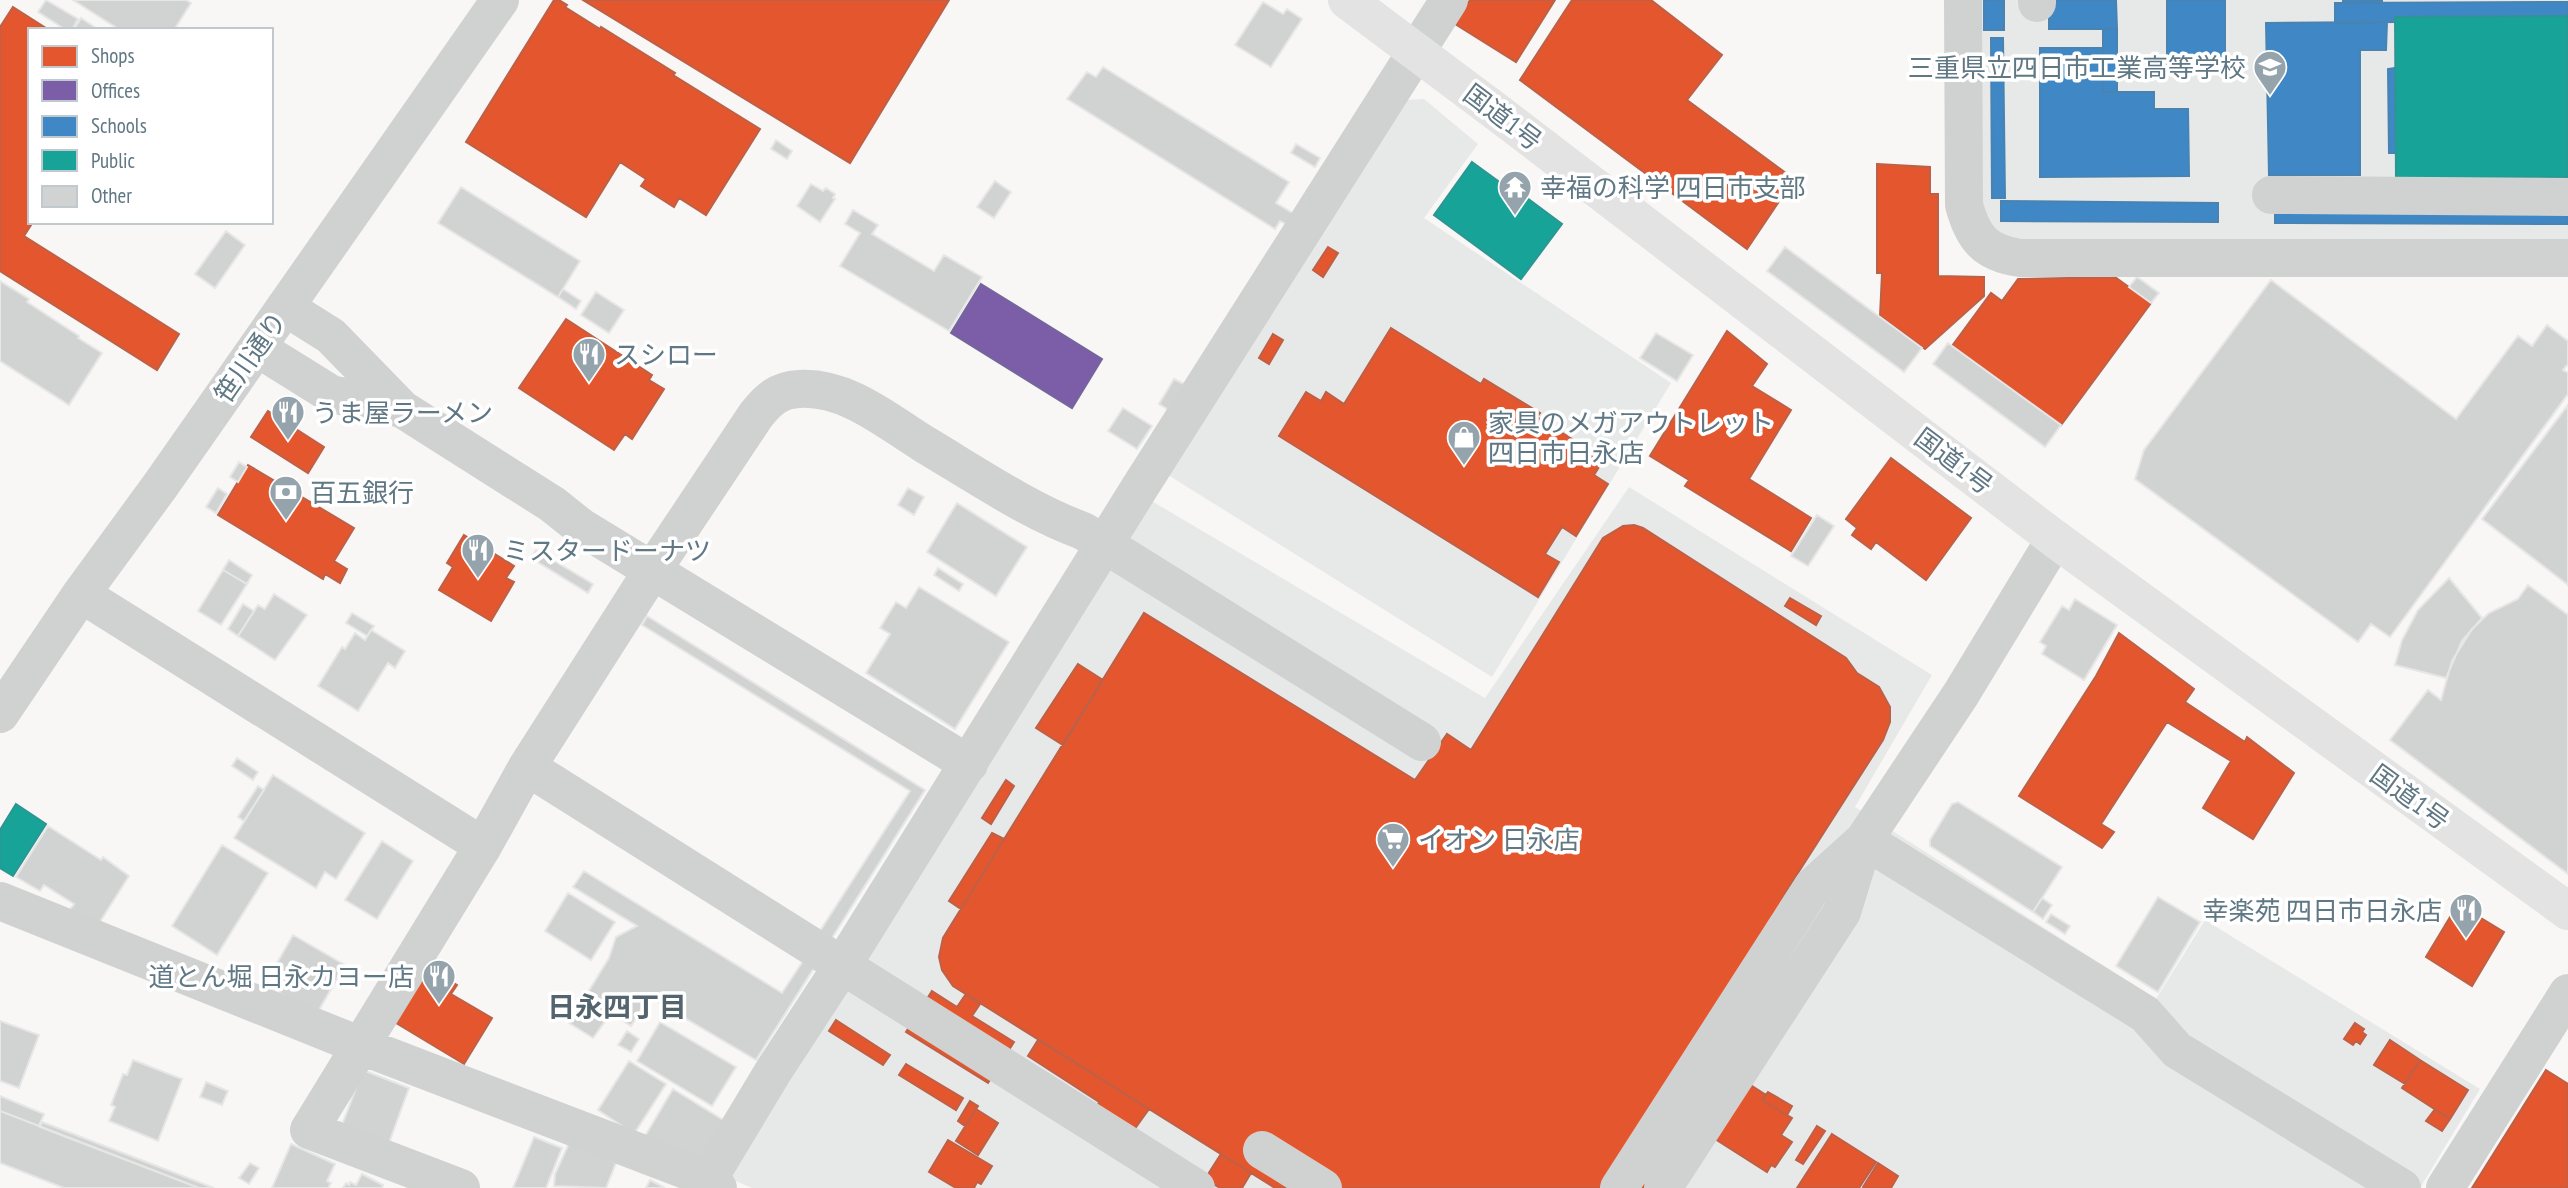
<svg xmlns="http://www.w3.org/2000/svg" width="2568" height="1188" viewBox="0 0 2568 1188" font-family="'PT Sans Narrow','Noto Sans JP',sans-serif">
  <rect width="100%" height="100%" fill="#f8f7f6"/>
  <path fill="#e7e9e9" d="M1973,0H2568V244L2003,245L1972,195Z
    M1424,99L1478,144L1424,218L1671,383L1492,677L1168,475L1405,100Z
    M1629,487L1932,675L1855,807L2156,999L2205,920L2480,1089L2420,1188H752L724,1176L1150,500L1485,698Z"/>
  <path fill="#e4572e" stroke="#bc6148" stroke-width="2" d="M554,0H559L567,5L565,7L600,29L601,27L675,73L673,75L760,129L706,215L679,198L674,207L641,186L646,179L620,162L586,217L466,142Z
    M583,0H949L850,163Z
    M1470,0H1555L1516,62L1455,24Z
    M1572,0H1651L1722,55L1687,100L1794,179L1747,249L1520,80Z
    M13,7L49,30H30V222H33L24,236L179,334L157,370L0,271V27Z
    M1877,164L1930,167V194H1938V276L1984,277V296L1925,349L1880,316L1882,273H1877Z
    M1328,247L1338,253L1323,277L1313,270Z
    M2115,277L2151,303L2061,425L1952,346L1991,293L2002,301L2018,279Z
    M566,319L652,375L649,380L664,389L632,439L625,434L614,450L519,388Z
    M1391,328L1481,384L1484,379L1540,413L1537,417L1604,459L1594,475L1608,484L1576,536L1562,527L1545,554L1559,562L1538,597L1279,436L1306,392L1321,401L1326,392L1344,404Z
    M1727,331L1767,364L1752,386L1791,410L1749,479L1811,518L1791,551L1685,486L1689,480L1650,456Z
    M1273,334L1283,340L1269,364L1259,358Z
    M268,411L324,447L308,473L251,437Z
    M1891,458L1971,518L1926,580L1876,542L1871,549L1852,535L1857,528L1846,519Z
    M248,465L354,528L334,561L347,569L340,583L325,574L323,579L218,515Z
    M1634,525L1643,528L1846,658L1857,673L1879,687L1890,707V722L1883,740L1782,898L1812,917L1644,1188H1275L953,986L942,970L939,957L943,938L1144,613L1415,780L1447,734L1471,750L1603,538L1623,526Z
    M464,535L514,566L506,578L514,582L491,621L439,590L453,567L447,563Z
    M1790,598L1821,616L1816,625L1785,606Z
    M2119,633L2194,689L2185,702L2245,742L2247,737L2294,773L2253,839L2203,808L2231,761L2167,722L2101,824L2114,832L2102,848L2019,796L2096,676Z
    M1078,664L1103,680L1063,745L1036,728Z
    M1006,780L1014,786L991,824L982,818Z
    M992,833L1004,839L961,909L949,901Z
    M2458,904L2504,932L2472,986L2426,957Z
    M438,973L457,985L451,994L492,1018L464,1064L396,1023L424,976L433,981Z
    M932,991L957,1007L966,994L980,1004L972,1016L1014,1042L988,1083L906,1032Z
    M836,1020L890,1055L883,1065L829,1031Z
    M2355,1023L2364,1029L2362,1032L2366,1035L2360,1044L2356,1041L2353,1045L2344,1039Z
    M1038,1040L1149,1109L1134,1130L1097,1107L1099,1102L1028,1056Z
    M2390,1040L2420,1060L2405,1084L2374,1065Z
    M2420,1060L2468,1090L2450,1119L2402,1088Z
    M906,1064L963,1098L956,1110L899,1075Z
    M2546,1070L2568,1084V1188H2472Z
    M1749,1084L1766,1095L1762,1100L1792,1118L1781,1135L1792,1142L1775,1167L1771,1165L1767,1172L1715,1139Z
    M1768,1092L1792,1106L1787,1115L1762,1100Z
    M970,1101L978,1106L965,1126L958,1121Z
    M976,1109L998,1123L978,1155L956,1141Z
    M2435,1109L2450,1119L2442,1131L2426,1121Z
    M1817,1126L1825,1131L1803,1164L1796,1160Z
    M1832,1134L1876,1162L1859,1188H1797Z
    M948,1140L992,1166L981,1184L977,1182L974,1188H956L929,1172Z
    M1221,1154L1251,1173L1242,1188H1220L1205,1179Z
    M1878,1163L1898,1176L1891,1188H1865L1863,1187Z"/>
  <path fill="#7b5ea7" stroke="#73669c" stroke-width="2" d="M981,284L1102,359L1072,408L951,333Z"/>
  <path fill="#3f88c5" stroke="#4983b2" stroke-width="2" d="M1984,0H2004V30H1984Z
    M2049,0H2116L2117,29H2049Z
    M2167,0H2225V67H2167Z
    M2343,0H2382V3H2343Z
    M2568,2V16L2395,17V22L2335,23V3Z
    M2387,22L2386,50H2360V175H2269L2266,23Z
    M2103,29H2117V92H2103Z
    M1991,38H2003L2005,198H1992Z
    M2040,48H2103V92H2154V109H2188L2189,176L2040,177Z
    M2395,68L2396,153H2389L2388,69Z
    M2001,201L2218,203V222L2001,221Z
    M2275,213H2568V224L2275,223Z"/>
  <path fill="#17a398" stroke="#2d9692" stroke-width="2" d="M2568,16V177L2396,179L2395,17Z
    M1472,162L1505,186L1507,183L1562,224L1521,279L1434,215Z
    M16,804L46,824L13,876L0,868V830Z"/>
  <path fill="#d1d3d3" stroke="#e7e6e6" stroke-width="2" d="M46,0L78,19L72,30H66L38,12Z
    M73,0H186L191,3L174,30H120Z
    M1263,2L1283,14L1287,9L1302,19L1271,67L1235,45Z
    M81,18L99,30H79L75,28Z
    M1103,67L1289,182L1276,203L1296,215L1289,226L1280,221L1275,229L1067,99L1087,72L1096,77Z
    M776,140L792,151L787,159L771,149Z
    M1296,144L1320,158L1315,167L1291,153Z
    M995,181L1011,192L994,218L977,207Z
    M811,184L823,191L826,188L835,194L833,198L835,199L820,222L797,206Z
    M461,187L580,261L558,297L438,223Z
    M853,210L878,225L872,234L934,271L944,255L982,277L949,331L840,266L860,233L845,224Z
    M226,231L245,245L215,288L195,274Z
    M1785,247L1922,348L1904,372L1767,271Z
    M2137,277L2159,293L2151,303L2129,287Z
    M2271,280L2456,419L2518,336L2532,346L2547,325L2568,341V364L2563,370L2568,373V394L2390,637L2371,624L2358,642L2135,479L2144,450Z
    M0,281L29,299L27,302L79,336L78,338L102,353L69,405L0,361Z
    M563,289L581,301L576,309L558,297Z
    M596,292L624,310L609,333L581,315Z
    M1656,333L1693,355L1677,381L1640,358Z
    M1948,343L2061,425L2045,447L1933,364Z
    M1174,379L1184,384L1169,410L1159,404Z
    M2568,405V585L2482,519Z
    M1123,408L1152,426L1137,449L1108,431Z
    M239,462L247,467L238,482L230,477Z
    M218,488L227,494L216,513L206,507Z
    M908,488L924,497L914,515L898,505Z
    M957,503L1027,547L996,596L927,552Z
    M1817,515L1834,526L1808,566L1791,556Z
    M536,550L593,584L588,593L531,558Z
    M229,560L252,575L247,584L223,570Z
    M938,568L963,584L959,591L934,575Z
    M223,570L247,584L221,625L198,611Z
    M2449,578L2482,618L2462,641L2446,678L2395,665L2402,640L2418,610Z
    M2528,585L2568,615V874L2390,740L2428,690L2441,700L2452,661L2472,629L2489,613L2518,599Z
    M919,587L1009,642L955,729L866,673L890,634L880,628L896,602L906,608Z
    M274,594L307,615L275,660L238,636L258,605L265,609Z
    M2075,599L2117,625L2084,680L2042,654L2046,646L2040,642L2062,606L2069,610Z
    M243,604L254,611L238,636L228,629Z
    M352,613L374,626L367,636L346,623Z
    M647,616L925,790L832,938L820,931L910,791L642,625Z
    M371,630L405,651L395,668L388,663L358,711L318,686L342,647L345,649L355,633L365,640Z
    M237,758L258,772L253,780L232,766Z
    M273,775L365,833L336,879L325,872L316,888L234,838Z
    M258,786L264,790L244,821L238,817Z
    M1958,802L2062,867L2033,912L1930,846V840L1952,804Z
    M48,826L101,860L103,857L129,876L96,928L69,911L74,904L44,885L40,891L16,877Z
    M382,841L413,861L377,919L345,900Z
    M222,845L268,873L217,955L172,926Z
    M584,871L782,993L803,961L814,968L756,1060L649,997L631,1026L611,1013L593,1038L569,1023L609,958L616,937L637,926L573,887Z
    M568,893L615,922L591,960L545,931Z
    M2158,897L2200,922L2158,992L2116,966Z
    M2042,898L2052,905L2043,919L2033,912Z
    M2051,914L2070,926L2065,934L2046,922Z
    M293,935L345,965L316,1015L265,984Z
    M0,1021L39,1035L19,1088L0,1081Z
    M660,1022L736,1067L712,1106L637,1061Z
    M627,1031L639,1039L631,1052L618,1045Z
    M133,1060L182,1079L158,1141L109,1121L115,1107L111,1105L123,1074L127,1075Z
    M629,1061L666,1084L634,1134L598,1110Z
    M363,1070L409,1088L389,1143L342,1125Z
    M206,1082L228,1091L222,1105L200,1097Z
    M673,1089L728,1123L702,1164L645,1136Z
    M0,1096L44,1114L39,1126L0,1111Z
    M0,1111L39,1126L199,1188H64L0,1163Z
    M42,1122L214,1188H199L40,1127Z
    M534,1137L562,1148L546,1188H513Z
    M570,1141L616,1163L606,1188L554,1186L555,1174Z
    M291,1144L335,1164L327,1181L331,1183L328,1188H272Z
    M250,1163L259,1168L249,1184L239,1178Z
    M362,1174L383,1185L382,1188H343L346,1183L349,1185L350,1182L356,1185Z
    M650,1180L665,1188H646Z"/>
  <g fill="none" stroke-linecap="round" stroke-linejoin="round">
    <path stroke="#d0d1d1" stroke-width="38" d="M1963,0L1964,205C1973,238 1985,253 2020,258H2568
      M2037,3V0
      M2271,195L2568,197
      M285,307L331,336L402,409L552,504L581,527L969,764
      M257,348L331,394L402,409
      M81,594L483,846
      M0,714L81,594L160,486L500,0
      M527,767L1196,1188
      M0,901L359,1045L696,1174L706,1183L718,1188
      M1262,1150L1323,1188
      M706,1183L774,1070L842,966L1140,487L1449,0
      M461,1188L309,1130L483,846L527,767L652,571L756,415C768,400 778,390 799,389C846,386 887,421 924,444C976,475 1027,510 1083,531L1422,742
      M1619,1188L1813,886L1864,840L2145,1014L2177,1050L2402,1188
      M1663,1188L1842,912L1864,840L1961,694L2055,539
      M2445,1188L2568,993"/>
    <path stroke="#e3e3e3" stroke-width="38" d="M1347,0L1498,113L2055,539L2568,911"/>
  </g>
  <defs>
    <symbol id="school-pin" viewBox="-11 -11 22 30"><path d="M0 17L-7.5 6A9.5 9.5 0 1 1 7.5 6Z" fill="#95a4ac" stroke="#fff"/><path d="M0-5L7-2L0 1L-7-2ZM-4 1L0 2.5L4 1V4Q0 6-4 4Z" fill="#fff"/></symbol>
    <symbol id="temple-pin" viewBox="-11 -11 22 30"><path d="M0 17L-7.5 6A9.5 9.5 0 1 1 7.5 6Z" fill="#95a4ac" stroke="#fff"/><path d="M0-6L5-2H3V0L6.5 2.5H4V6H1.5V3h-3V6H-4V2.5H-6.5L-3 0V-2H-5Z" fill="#fff"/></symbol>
    <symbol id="restaurant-pin" viewBox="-11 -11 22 30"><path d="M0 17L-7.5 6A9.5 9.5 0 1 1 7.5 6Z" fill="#95a4ac" stroke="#fff"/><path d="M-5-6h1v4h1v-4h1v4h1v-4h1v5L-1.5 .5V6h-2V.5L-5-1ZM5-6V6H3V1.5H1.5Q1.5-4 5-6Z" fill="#fff"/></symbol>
    <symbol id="shop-pin" viewBox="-11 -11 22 30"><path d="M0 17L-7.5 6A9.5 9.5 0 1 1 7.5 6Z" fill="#95a4ac" stroke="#fff"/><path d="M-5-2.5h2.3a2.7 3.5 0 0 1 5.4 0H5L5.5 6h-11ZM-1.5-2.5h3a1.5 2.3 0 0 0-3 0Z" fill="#fff"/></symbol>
    <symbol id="bank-pin" viewBox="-11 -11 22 30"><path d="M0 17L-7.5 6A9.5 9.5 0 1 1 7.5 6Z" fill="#95a4ac" stroke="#fff"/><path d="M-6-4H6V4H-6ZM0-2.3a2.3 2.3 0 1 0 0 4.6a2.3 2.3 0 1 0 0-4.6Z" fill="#fff"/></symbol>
    <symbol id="supermarket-pin" viewBox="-11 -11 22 30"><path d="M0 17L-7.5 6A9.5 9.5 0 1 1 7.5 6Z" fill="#95a4ac" stroke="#fff"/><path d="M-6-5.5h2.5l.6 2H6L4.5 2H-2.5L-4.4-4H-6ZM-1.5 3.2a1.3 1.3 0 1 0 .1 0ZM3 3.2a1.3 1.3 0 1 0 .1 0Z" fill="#fff"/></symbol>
  </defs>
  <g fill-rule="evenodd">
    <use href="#school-pin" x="2251" y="48" width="38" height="52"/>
    <use href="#temple-pin" x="1496" y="168" width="38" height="52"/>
    <use href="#restaurant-pin" x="570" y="335" width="38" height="52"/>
    <use href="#restaurant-pin" x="269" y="393" width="38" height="52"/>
    <use href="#shop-pin" x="1445" y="418" width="38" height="52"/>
    <use href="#bank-pin" x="267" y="473" width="38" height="52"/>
    <use href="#restaurant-pin" x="459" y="531" width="38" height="52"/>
    <use href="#supermarket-pin" x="1374" y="820" width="38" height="52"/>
    <use href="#restaurant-pin" x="2447" y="891" width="38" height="52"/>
    <use href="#restaurant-pin" x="420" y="957" width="38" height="52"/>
  </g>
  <g text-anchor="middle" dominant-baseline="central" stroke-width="7" stroke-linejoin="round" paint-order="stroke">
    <g font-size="26" fill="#607784" stroke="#fff" text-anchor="start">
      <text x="2246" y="67" text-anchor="end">三重県立四日市工業高等学校</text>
      <text x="1540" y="187">幸福の科学 四日市支部</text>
      <text x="614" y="354">スシロー</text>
      <text x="312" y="412">うま屋ラーメン</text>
      <text x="1488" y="422">家具のメガアウトレット<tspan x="1488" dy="30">四日市日永店</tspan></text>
      <text x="310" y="492">百五銀行</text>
      <text x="503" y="550">ミスタードーナツ</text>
      <text x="1418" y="839">イオン 日永店</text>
      <text x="2442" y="910" text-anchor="end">幸楽苑 四日市日永店</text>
      <text x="414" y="976" text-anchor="end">道とん堀 日永カヨー店</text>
    </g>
    <g font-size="26" fill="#607784" stroke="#fff">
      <text transform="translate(1503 117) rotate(37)">国道1号</text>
      <text transform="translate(250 357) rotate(-55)">笹川通り</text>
      <text transform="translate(1954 461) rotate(37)">国道1号</text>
      <text transform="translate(2410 797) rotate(36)">国道1号</text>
    </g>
    <g font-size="28" font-weight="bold" fill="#53646e" stroke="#fff">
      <text x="617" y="1006">日永四丁目</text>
    </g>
  </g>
  <rect x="28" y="28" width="245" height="196" fill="#ffffff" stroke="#bfc9ce" stroke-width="2"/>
  <rect x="42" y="46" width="35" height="21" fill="#e4572e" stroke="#bfc9ce" stroke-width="2"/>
  <text x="91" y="63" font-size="21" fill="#607784">Shops</text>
  <rect x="42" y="80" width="35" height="21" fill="#7b5ea7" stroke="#bfc9ce" stroke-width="2"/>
  <text x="91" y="98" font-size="21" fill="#607784">Offices</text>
  <rect x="42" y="116" width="35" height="21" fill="#3f88c5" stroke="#bfc9ce" stroke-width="2"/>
  <text x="91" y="133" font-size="21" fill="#607784">Schools</text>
  <rect x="42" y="150" width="35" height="21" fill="#17a398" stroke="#bfc9ce" stroke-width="2"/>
  <text x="91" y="168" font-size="21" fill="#607784">Public</text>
  <rect x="42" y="186" width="35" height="21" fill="#d1d3d3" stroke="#bfc9ce" stroke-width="2"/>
  <text x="91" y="203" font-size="21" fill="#607784">Other</text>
</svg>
